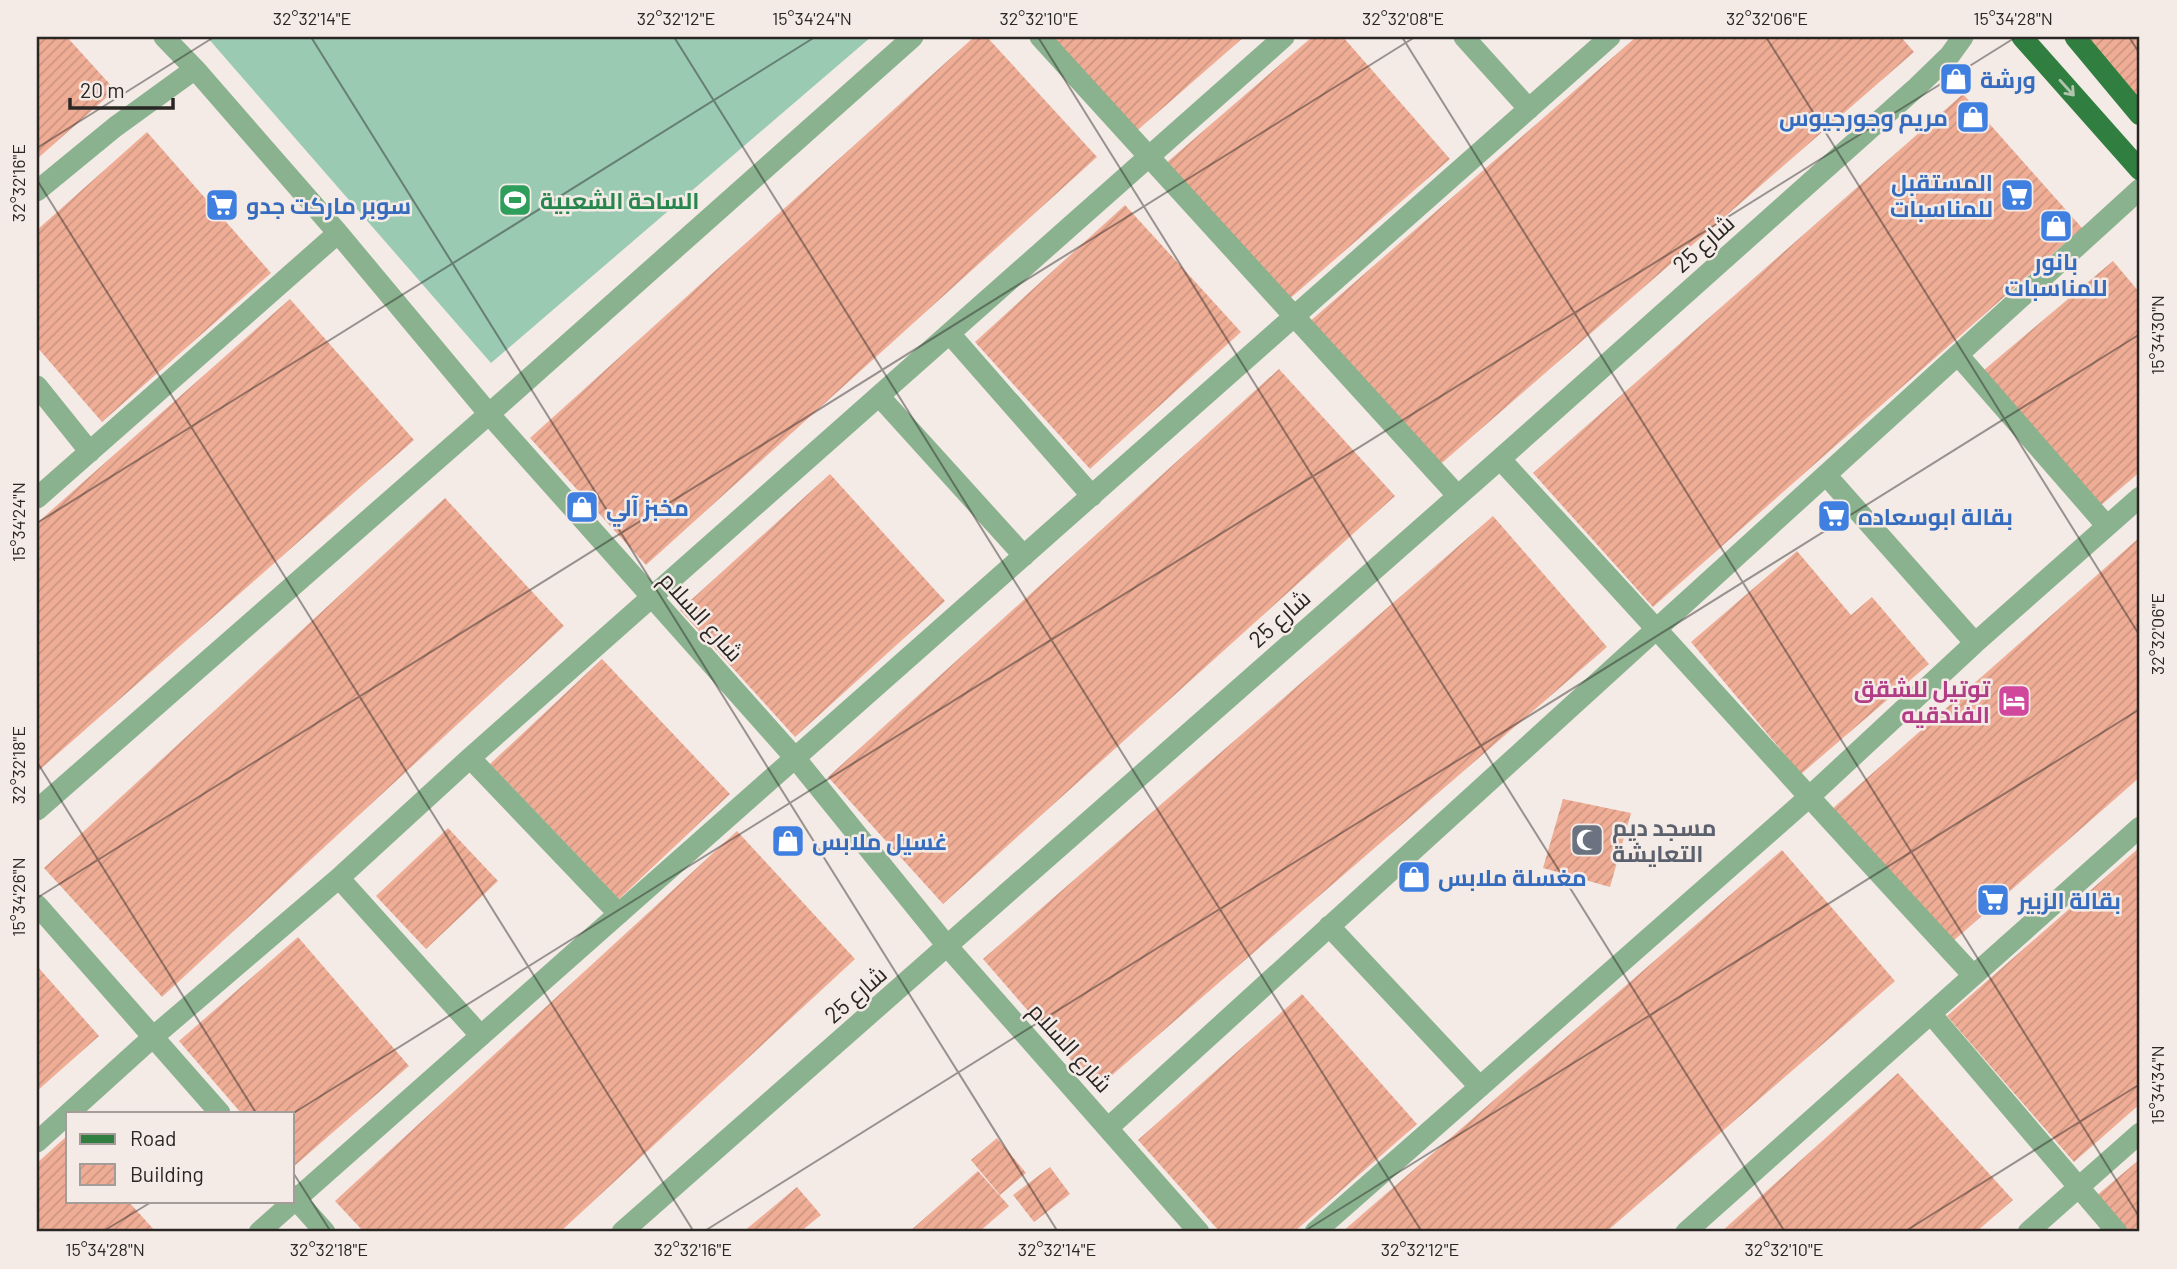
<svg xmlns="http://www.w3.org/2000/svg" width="2177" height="1269" viewBox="0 0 2177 1269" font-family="Barlow,Cairo,sans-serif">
  <defs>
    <pattern id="building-hatch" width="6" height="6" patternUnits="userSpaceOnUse" patternTransform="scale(1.75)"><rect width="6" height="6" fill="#efad96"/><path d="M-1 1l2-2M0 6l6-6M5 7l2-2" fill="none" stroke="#cd9581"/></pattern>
  </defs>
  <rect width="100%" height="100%" fill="#f4ebe7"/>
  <path fill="#9acab1" d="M207,37H871L491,363Z"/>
  <path fill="url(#building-hatch)" d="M37,37H67L115,90L37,159Z
    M974,37H987L1097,157L646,565L530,438Z
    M1046,37H1244L1132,135Z
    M1312,37H1343L1450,159L1286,302L1165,164Z
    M1636,37H1901L1914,52L1435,469L1308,323Z
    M2082,37H2140V105Z
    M1963,94L2082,228L1653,607L1533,473Z
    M147,132L271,273L102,422L37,347V230Z
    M1125,205L1241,332L1090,469L975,342Z
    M2113,261L2140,293V472L2100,506L1984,370Z
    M290,299L414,440L37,772V523Z
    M1279,369L1395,496L943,904L828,777Z
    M830,474L945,601L795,737L680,610Z
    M445,498L564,626L162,997L44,868Z
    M1493,516L1607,647L1096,1089L983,959Z
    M2140,537V777L1951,943L1832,809Z
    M1797,551L1851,615L1872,597L1929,664L1801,774L1691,642Z
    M602,659L730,794L619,899L490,764Z
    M1563,799L1631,813L1610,887L1543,868Z
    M448,828L498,881L426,949L376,896Z
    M737,831L855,959L560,1232H364L335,1201Z
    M2140,847V1104L2074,1162L1947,1016Z
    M1782,850L1895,981L1839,1030L1606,1232H1342Z
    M298,937L409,1066L292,1168V1113H241L179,1041Z
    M37,966L99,1036L37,1091Z
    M1302,994L1417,1124L1294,1232H1220L1138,1140Z
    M1898,1073L2013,1200L1976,1232H1721Z
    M68,1135V1201H128L156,1232H37V1163Z
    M997,1138L1026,1173L1000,1195L971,1160Z
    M2140,1159V1232H2127L2096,1196Z
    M1050,1167L1070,1194L1034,1222L1013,1195Z
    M978,1171L1009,1206L979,1232H909Z
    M797,1187L821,1215L800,1232H743Z"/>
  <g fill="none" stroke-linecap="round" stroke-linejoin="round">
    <path stroke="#8bb28f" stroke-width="21" d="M164,37L195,69L338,233L489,414L796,759L948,947L1199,1232
      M1040,37L1457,495
      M1464,37L1529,109
      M37,191L115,127L195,69
      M950,334L1092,496
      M1958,355L2106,525
      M37,386L90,452
      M880,397L1024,556
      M1500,459C1659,630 1814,804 1973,975
      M1826,475L1975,643
      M37,498L338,233
      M470,758L619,914
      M37,810L489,414L913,37
      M339,878L481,1036
      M37,905L220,1113
      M1329,926L1480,1087
      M1931,1014L2117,1232
      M69,1113L153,1037L339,878L470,758L1284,37
      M1108,1128L2140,189
      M37,1142L68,1114
      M292,1195L325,1232
      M259,1232L1610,37
      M622,1232L1500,459L1917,87L1950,55L1963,37
      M1315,1232L1808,798L1975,643L2140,497
      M1686,1232L2140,827
      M2028,1232L2140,1133"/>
    <path stroke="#307e40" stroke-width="21" d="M2022,37L2140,170
      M2075,37L2140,115"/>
  </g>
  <defs><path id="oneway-shaft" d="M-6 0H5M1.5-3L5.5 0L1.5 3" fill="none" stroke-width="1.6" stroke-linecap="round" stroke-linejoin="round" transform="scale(1.75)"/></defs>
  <use stroke="#afc5ad" href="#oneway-shaft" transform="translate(2067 88) rotate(48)"/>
  <path fill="none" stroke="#292624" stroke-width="2" stroke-opacity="0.45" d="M311,37L1058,1232M674,37L1422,1232M1038,37L1785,1232M1402,37L2140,1218M1766,37L2140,636M2129,37L2140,54M37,148L214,37M37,180L694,1232M37,523L815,37M37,762L256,1113M37,898L1415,37M292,1114L2016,37M292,1171L331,1232M102,1232L153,1201M703,1232L2140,334M1303,1232L2140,709M1904,1232L2140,1084"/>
  <defs>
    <symbol id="shop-square" viewBox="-11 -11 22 22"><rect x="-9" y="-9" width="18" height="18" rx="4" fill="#3f7fe0" stroke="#f4ebe7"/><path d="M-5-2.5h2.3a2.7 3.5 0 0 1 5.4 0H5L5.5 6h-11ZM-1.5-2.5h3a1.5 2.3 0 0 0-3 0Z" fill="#fff"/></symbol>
    <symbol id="supermarket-square" viewBox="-11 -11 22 22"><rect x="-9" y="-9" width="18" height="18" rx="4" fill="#3f7fe0" stroke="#f4ebe7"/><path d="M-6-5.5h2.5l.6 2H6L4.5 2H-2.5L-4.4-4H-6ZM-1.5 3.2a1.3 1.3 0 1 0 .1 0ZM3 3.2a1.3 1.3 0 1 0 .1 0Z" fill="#fff"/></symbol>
    <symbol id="stadium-square" viewBox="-11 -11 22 22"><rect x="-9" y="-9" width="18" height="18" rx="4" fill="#2e9e5b" stroke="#f4ebe7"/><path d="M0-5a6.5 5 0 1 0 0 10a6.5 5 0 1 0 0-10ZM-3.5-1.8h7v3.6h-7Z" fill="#fff"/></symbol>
    <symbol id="hotel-square" viewBox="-11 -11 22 22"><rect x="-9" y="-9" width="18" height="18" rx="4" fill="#d1479c" stroke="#f4ebe7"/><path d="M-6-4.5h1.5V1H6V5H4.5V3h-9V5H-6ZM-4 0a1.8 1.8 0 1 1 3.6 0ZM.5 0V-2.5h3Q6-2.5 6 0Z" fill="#fff"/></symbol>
    <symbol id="mosque-square" viewBox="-11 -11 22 22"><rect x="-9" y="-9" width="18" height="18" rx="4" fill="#6b7280" stroke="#f4ebe7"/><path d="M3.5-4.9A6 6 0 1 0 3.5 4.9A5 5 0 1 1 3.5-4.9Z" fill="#fff"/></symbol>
  </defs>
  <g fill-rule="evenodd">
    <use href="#shop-square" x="1937" y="60" width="38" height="38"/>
    <use href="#shop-square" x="1954" y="98" width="38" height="38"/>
    <use href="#supermarket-square" x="1998" y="176" width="38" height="38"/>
    <use href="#stadium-square" x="496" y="181" width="38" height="38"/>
    <use href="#supermarket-square" x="203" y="186" width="38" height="38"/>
    <use href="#shop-square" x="2037" y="207" width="38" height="38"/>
    <use href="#shop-square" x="563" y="488" width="38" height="38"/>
    <use href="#supermarket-square" x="1815" y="497" width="38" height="38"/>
    <use href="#hotel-square" x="1995" y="682" width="38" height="38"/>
    <use href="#mosque-square" x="1568" y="821" width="38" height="38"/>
    <use href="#shop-square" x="769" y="822" width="38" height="38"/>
    <use href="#shop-square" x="1395" y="858" width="38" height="38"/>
    <use href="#supermarket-square" x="1974" y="881" width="38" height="38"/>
  </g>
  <g text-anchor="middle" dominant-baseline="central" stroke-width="5" stroke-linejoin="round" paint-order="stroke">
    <g font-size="23" font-weight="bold" fill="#366cbe" stroke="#f4ebe7" text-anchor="start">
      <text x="1980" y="79">ورشة</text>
      <text x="1948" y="117" text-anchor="end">مريم وجورجيوس</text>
      <text x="1993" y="182" text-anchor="end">المستقبل<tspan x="1993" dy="26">للمناسبات</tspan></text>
      <text x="246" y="205">سوبر ماركت جدو</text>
      <text x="2056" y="261" text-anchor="middle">بانور<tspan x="2056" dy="26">للمناسبات</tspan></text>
      <text x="606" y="507">مخبز آلي</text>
      <text x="1858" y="516">بقالة ابوسعاده</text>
      <text x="812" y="841">غسيل ملابس</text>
      <text x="1438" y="877">مغسلة ملابس</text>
      <text x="2018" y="900">بقالة الزبير</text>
    </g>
    <g font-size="23" font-weight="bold" fill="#27864d" stroke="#f4ebe7" text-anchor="start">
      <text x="540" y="200">الساحة الشعبية</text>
    </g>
    <g font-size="23" fill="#292624" stroke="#f4ebe7">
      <text transform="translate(1703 243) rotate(-42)">شارع 25</text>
      <text transform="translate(702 616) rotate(48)">شارع السلام</text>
      <text transform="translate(1279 618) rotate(-42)">شارع 25</text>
      <text transform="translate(855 994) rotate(-41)">شارع 25</text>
      <text transform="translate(1071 1047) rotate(48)">شارع السلام</text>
    </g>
    <g font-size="23" font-weight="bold" fill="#b23c85" stroke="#f4ebe7" text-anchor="end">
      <text x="1990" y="688">توتيل للشقق<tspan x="1990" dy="26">الفندقيه</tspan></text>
    </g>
    <g font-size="23" font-weight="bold" fill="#5b616d" stroke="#f4ebe7" text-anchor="start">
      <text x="1612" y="827">مسجد ديم<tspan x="1612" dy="26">التعايشة</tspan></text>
    </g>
  </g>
  <rect width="2177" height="1269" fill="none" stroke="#f4ebe7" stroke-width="77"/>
  <rect x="66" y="1112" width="228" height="91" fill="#f4ebe7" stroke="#a39c99" stroke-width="2"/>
  <rect x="80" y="1134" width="35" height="10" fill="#307e40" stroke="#a39c99" stroke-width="2"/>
  <text x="130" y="1146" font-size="21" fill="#292624">Road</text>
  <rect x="80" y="1164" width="35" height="21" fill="url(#building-hatch)" stroke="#a39c99" stroke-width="2"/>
  <text x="130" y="1182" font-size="21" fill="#292624">Building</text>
  <path d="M70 98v10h103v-10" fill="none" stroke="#292624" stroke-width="3.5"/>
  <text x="80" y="98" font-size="21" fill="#292624" stroke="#f4ebe7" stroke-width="5" paint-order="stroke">20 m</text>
  <rect x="38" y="38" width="2100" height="1192" fill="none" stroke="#292624" stroke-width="2.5"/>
  <g font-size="18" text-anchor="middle" fill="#292624">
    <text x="312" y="25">32°32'14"E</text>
    <text x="676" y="25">32°32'12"E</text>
    <text x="812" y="25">15°34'24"N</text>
    <text x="1039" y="25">32°32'10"E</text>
    <text x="1403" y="25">32°32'08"E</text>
    <text x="1767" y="25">32°32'06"E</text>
    <text x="2013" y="25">15°34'28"N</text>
    <text transform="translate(19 183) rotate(-90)" y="6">32°32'16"E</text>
    <text transform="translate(2158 335) rotate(-90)" y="6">15°34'30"N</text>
    <text transform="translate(19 522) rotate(-90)" y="6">15°34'24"N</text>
    <text transform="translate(2158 634) rotate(-90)" y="6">32°32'06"E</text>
    <text transform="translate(19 765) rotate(-90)" y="6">32°32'18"E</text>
    <text transform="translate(19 897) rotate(-90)" y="6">15°34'26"N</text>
    <text transform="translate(2158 1085) rotate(-90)" y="6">15°34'34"N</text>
    <text x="105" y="1256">15°34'28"N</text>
    <text x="329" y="1256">32°32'18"E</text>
    <text x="693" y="1256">32°32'16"E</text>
    <text x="1057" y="1256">32°32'14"E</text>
    <text x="1420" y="1256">32°32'12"E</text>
    <text x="1784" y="1256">32°32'10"E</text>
  </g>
</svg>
